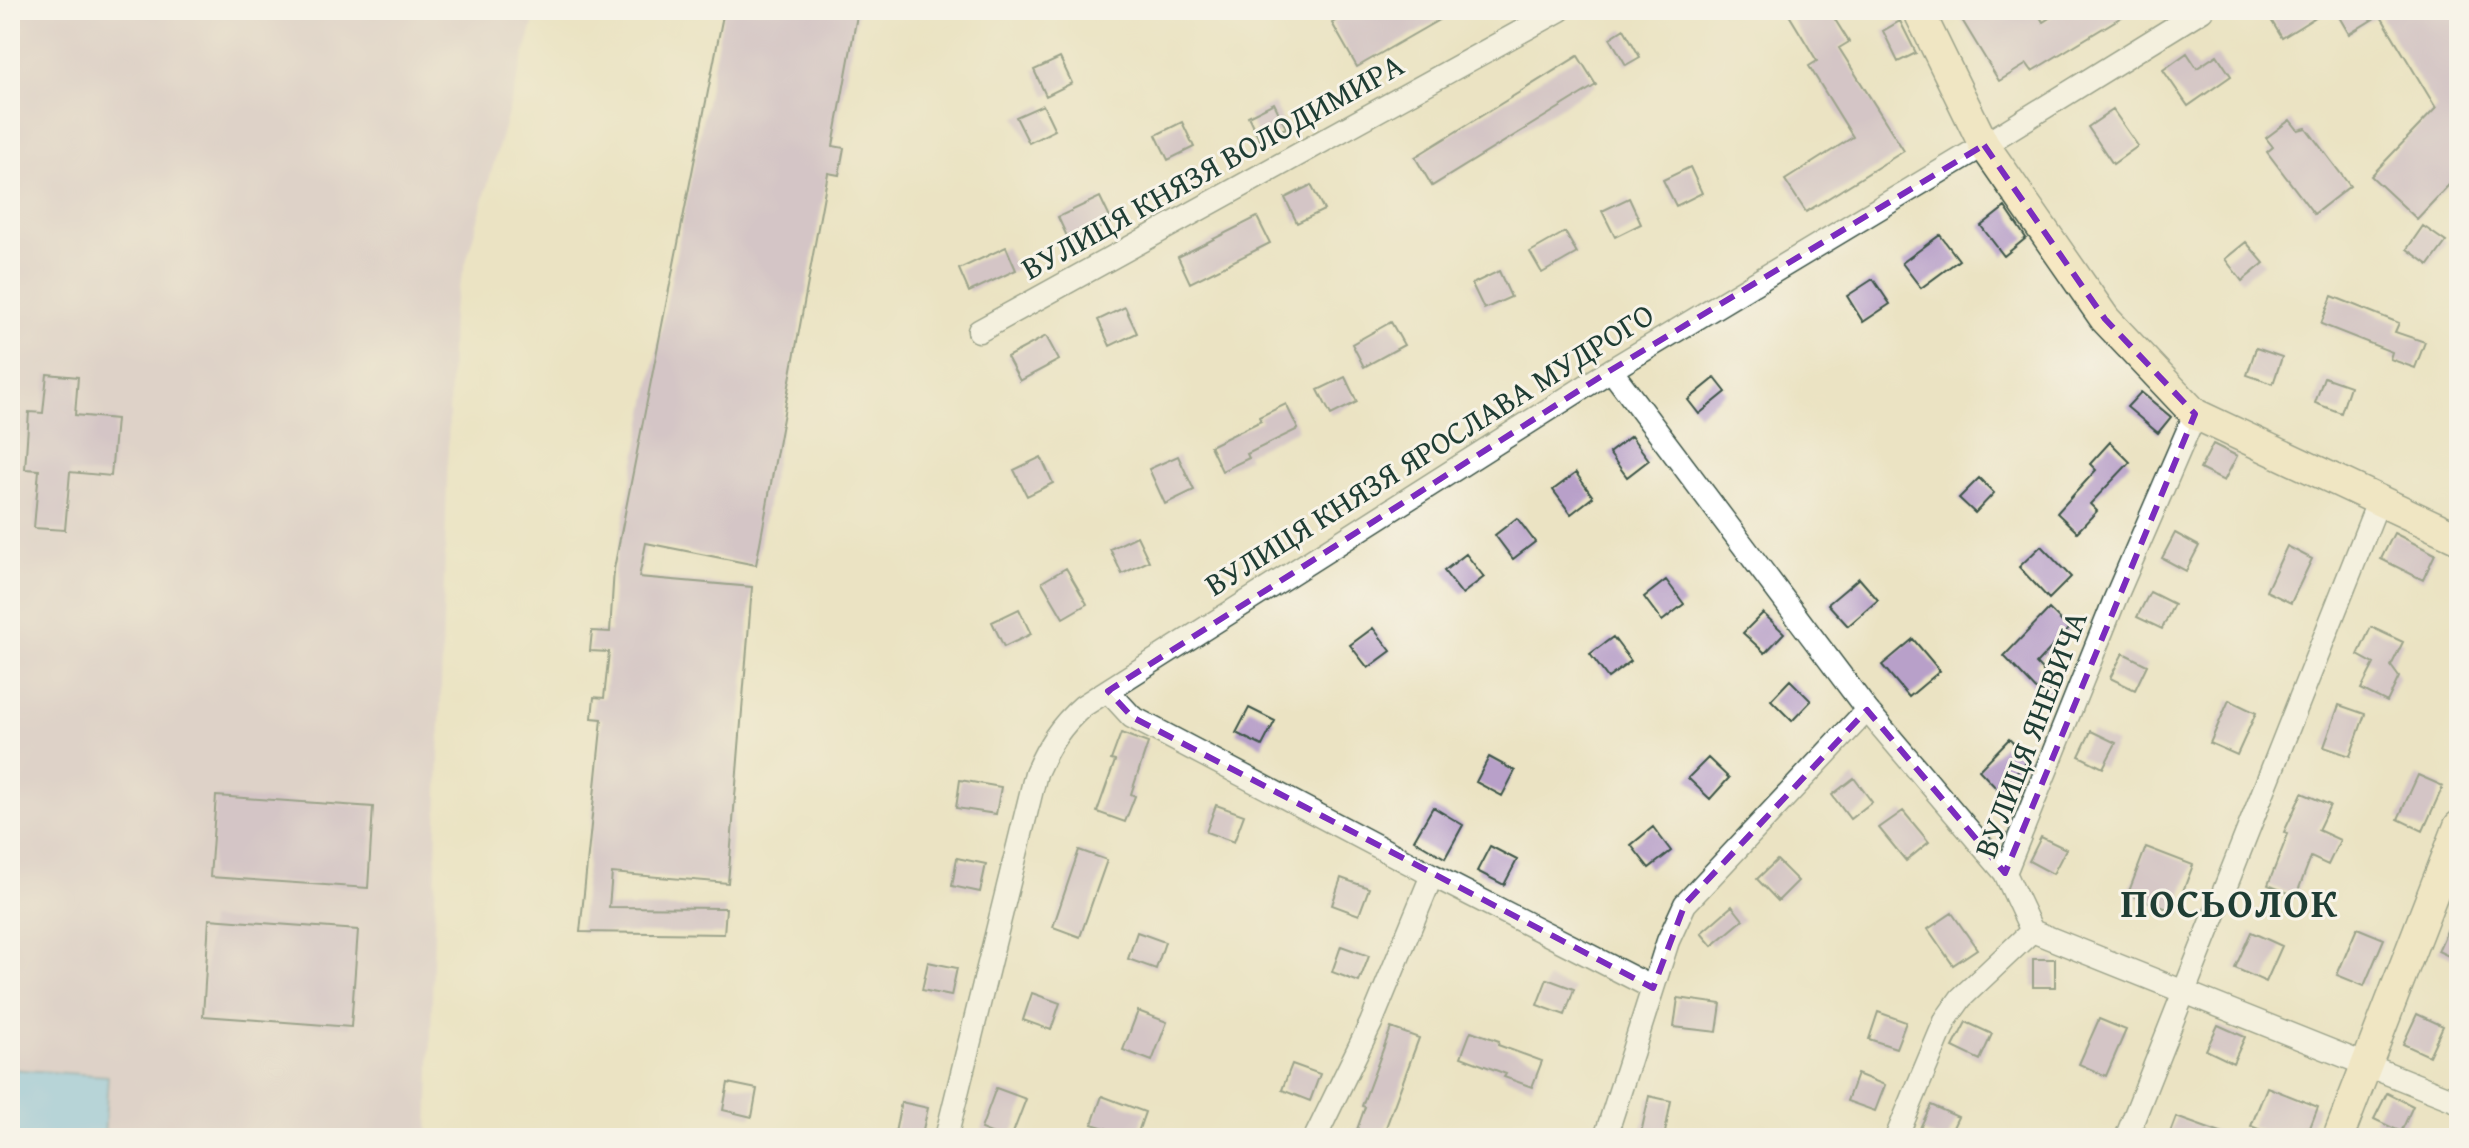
<svg xmlns="http://www.w3.org/2000/svg" width="2469" height="1148" viewBox="0 0 2469 1148" font-family="'Gentium Book Plus',serif">
  <rect width="100%" height="100%" fill="#f7f3e8"/>
  <filter id="ink" filterUnits="userSpaceOnUse"><feTurbulence type="fractalNoise" baseFrequency=".0125" numOctaves="2"/><feDisplacementMap in="SourceGraphic" scale="16" xChannelSelector="R" yChannelSelector="G"/><feConvolveMatrix kernelMatrix="1 2 1 2 8 2 1 2 1" color-interpolation-filters="sRGB"/></filter>
  <filter id="wash" filterUnits="userSpaceOnUse"><feTurbulence type="fractalNoise" baseFrequency=".006" numOctaves="4" result="noise"/><feDisplacementMap in="SourceGraphic" scale="32" xChannelSelector="R" yChannelSelector="G"/><feGaussianBlur stdDeviation="1.8" result="paint"/><feColorMatrix in="noise" values="0 0 0 0 0 0 0 0 0 0 0 0 0 0 0 0 0 1.4 0 .05"/><feComposite in="paint" operator="in"/></filter>
  <g filter="url(#wash)">
    <rect width="100%" height="100%" fill="#ebe3c3"/>
    <path fill="#cfbdce" d="M10,10H537L452,312L428,1138H10Z"/>
    <path fill="#78c0f0" stroke="#4c7e92" stroke-width="2" d="M10,1069L108,1076L104,1138H10Z"/>
    <g id="blocks">
      <path fill="#b8a0c9" d="M724,10H858L833,146L844,148L839,175L828,173L756,565L646,543L639,577L752,587L728,883L612,873L609,907L726,908L724,934L580,932L602,719L592,718L594,697L604,698L609,652L590,651L592,631L610,632L614,569Z
        M1354,10H1456L1357,67L1332,23Z
        M1786,10H1829L1849,42L1839,48L1904,151L1806,212L1785,180L1853,137L1809,66L1817,61Z
        M1956,10H2036L2043,22L2062,10H2133L2032,71L2027,64L1999,81Z
        M2265,10H2327L2282,38Z
        M2335,10H2459V174L2417,219L2371,176L2436,108L2380,15L2349,34Z
        M1900,21L1916,53L1898,62L1883,31Z
        M1624,29L1640,57L1626,65L1610,38Z
        M2187,53L2197,68L2217,55L2231,76L2188,106L2163,70Z
        M1578,56L1596,85L1432,186L1415,157Z
        M1060,58L1072,83L1046,96L1034,70Z
        M1274,103L1286,128L1260,141L1248,116Z
        M1043,105L1055,130L1029,143L1016,117Z
        M2113,110L2138,146L2113,164L2088,127Z
        M2290,120L2298,130L2306,128L2350,186L2314,214L2267,152L2273,147L2266,138Z
        M1182,122L1194,147L1168,160L1156,135Z
        M1690,167L1702,193L1676,206L1663,180Z
        M1311,185L1324,210L1297,223L1285,198Z
        M1100,197L1112,222L1070,243L1058,217Z
        M1629,198L1641,224L1615,237L1602,211Z
        M2005,207L2026,238L2004,256L1981,226Z
        M1257,217L1270,243L1190,283L1178,257Z
        M2423,226L2446,242L2429,265L2407,249Z
        M1565,232L1577,253L1542,273L1530,252Z
        M1940,235L1959,260L1921,288L1902,263Z
        M2246,242L2264,263L2242,281L2225,259Z
        M1006,247L1016,270L969,292L959,269Z
        M1499,271L1511,297L1484,309L1472,284Z
        M1873,279L1890,304L1863,322L1847,296Z
        M2332,296L2399,323L2395,332L2425,342L2415,368L2390,359L2392,352L2321,324Z
        M1125,307L1137,333L1110,346L1098,320Z
        M1391,322L1404,345L1364,367L1352,344Z
        M1046,336L1059,360L1020,381L1007,357Z
        M2256,348L2282,357L2273,384L2247,375Z
        M47,374L78,377L75,415L116,419L111,476L70,472L65,530L34,528L39,470L25,469L29,412L43,413Z
        M1345,377L1357,402L1331,415L1318,390Z
        M2324,377L2350,386L2341,413L2315,403Z
        M1715,378L1726,392L1699,414L1688,400Z
        M2141,392L2171,417L2158,433L2127,407Z
        M1286,404L1298,429L1247,454L1249,458L1222,471L1210,446L1261,421L1259,417Z
        M1631,436L1649,460L1627,477L1609,453Z
        M2110,442L2130,462L2090,504L2097,511L2077,532L2057,513L2096,470L2090,464Z
        M2213,444L2237,456L2224,481L2200,469Z
        M1178,456L1194,490L1165,504L1149,469Z
        M1041,457L1053,483L1027,496L1014,470Z
        M1576,473L1593,497L1571,514L1553,490Z
        M1979,478L1994,493L1975,513L1959,498Z
        M1517,518L1535,542L1513,559L1495,535Z
        M2175,533L2199,546L2186,571L2162,558Z
        M2394,533L2435,554L2423,580L2381,559Z
        M1137,536L1149,561L1122,574L1110,549Z
        M2041,546L2071,577L2049,599L2019,567Z
        M2287,546L2312,559L2291,603L2266,591Z
        M1466,554L1484,577L1462,594L1444,571Z
        M1066,568L1087,604L1063,618L1042,582Z
        M1859,578L1878,600L1848,626L1828,604Z
        M1666,580L1684,604L1662,621L1644,597Z
        M2150,592L2174,604L2162,629L2137,617Z
        M1019,609L1031,634L1004,647L992,622Z
        M2049,609L2069,629L2036,664L2056,685L2043,697L2004,656Z
        M1763,613L1784,633L1765,653L1743,633Z
        M2371,627L2403,642L2391,666L2399,677L2387,702L2361,689L2374,664L2358,655Z
        M1373,628L1391,651L1368,668L1350,645Z
        M1613,637L1631,661L1608,678L1590,654Z
        M1913,639L1940,671L1909,697L1882,665Z
        M2123,653L2147,665L2135,690L2110,678Z
        M1790,680L1811,701L1792,721L1771,700Z
        M2229,700L2256,713L2237,755L2210,743Z
        M2339,705L2365,714L2350,756L2324,747Z
        M1249,708L1275,721L1262,746L1236,733Z
        M2091,731L2116,743L2103,768L2079,756Z
        M1121,733L1148,743L1131,794L1135,796L1125,822L1097,812L1115,761L1111,760Z
        M2009,739L2030,759L1998,790L1979,770Z
        M1489,757L1515,771L1502,796L1476,782Z
        M1708,758L1729,778L1710,799L1688,778Z
        M2418,775L2443,786L2423,831L2398,819Z
        M1854,778L1872,802L1850,819L1832,795Z
        M960,780L1001,787L996,814L956,808Z
        M2302,793L2330,805L2318,830L2340,840L2328,865L2311,857L2296,896L2268,885L2288,834L2284,832Z
        M216,796L373,807L368,888L210,877Z
        M1216,805L1244,815L1234,842L1206,832Z
        M1433,807L1463,825L1445,858L1414,840Z
        M1903,811L1929,842L1906,861L1879,828Z
        M1653,827L1671,851L1649,868L1631,845Z
        M2041,837L2066,849L2053,874L2029,861Z
        M1490,846L1517,860L1504,885L1477,871Z
        M2146,847L2193,865L2175,912L2128,894Z
        M1079,850L1107,860L1080,937L1053,927Z
        M957,858L986,864L980,892L952,886Z
        M1777,860L1798,881L1778,901L1757,879Z
        M1341,878L1369,888L1359,915L1332,905Z
        M2459,904V961L2438,951Z
        M1732,906L1743,920L1712,946L1701,933Z
        M1952,913L1977,949L1953,965L1928,929Z
        M209,919L358,930L351,1027L203,1016Z
        M2357,928L2384,939L2364,986L2337,975Z
        M1137,932L1165,942L1156,969L1128,959Z
        M2251,932L2282,946L2266,982L2235,968Z
        M1341,946L1369,956L1359,982L1332,972Z
        M2033,959H2055V987H2033Z
        M928,962L957,968L951,996L922,990Z
        M1547,979L1574,989L1565,1015L1537,1005Z
        M1032,993L1060,1003L1051,1030L1023,1020Z
        M1678,998L1721,1004L1717,1032L1674,1027Z
        M1138,1011L1167,1022L1152,1061L1123,1050Z
        M1878,1012L1906,1022L1896,1048L1869,1039Z
        M2417,1014L2443,1026L2429,1056L2403,1044Z
        M2099,1019L2126,1030L2106,1076L2079,1064Z
        M1966,1022L1992,1034L1980,1060L1953,1047Z
        M2218,1025L2245,1037L2233,1063L2206,1050Z
        M1391,1028L1419,1038L1382,1138H1354L1365,1107L1362,1106Z
        M1471,1031L1499,1041L1498,1045L1542,1061L1532,1087L1504,1077L1506,1074L1461,1057Z
        M1292,1064L1320,1074L1310,1101L1282,1090Z
        M1857,1074L1885,1085L1875,1111L1847,1101Z
        M728,1083L757,1089L752,1117L723,1110Z
        M2267,1087L2318,1107L2306,1138H2280L2251,1126Z
        M996,1088L1026,1099L1011,1138H1003L981,1129Z
        M2387,1093L2413,1106L2401,1132L2374,1119Z
        M1102,1096L1145,1112L1136,1138L1092,1124Z
        M1649,1096L1671,1101L1664,1138H1640Z
        M901,1102L928,1108L921,1138H894Z
        M1931,1105L1958,1117L1948,1138H1936L1919,1130Z
        M2176,1117L2229,1136V1138H2168Z"/>
    </g>
  </g>
  <g filter="url(#ink)">
    <use href="#blocks" fill-opacity="0" stroke="#3e5649" stroke-width="2"/>
    <g fill="none" stroke-linecap="round" stroke-linejoin="round">
      <defs>
        <path id="street" d="M979,331L1560,10
          M1611,370L1867,710L2005,873
          M1108,691L1132,717L1432,875L1371,1023L1315,1138
          M1432,875L1653,988
          M2032,931L2459,1102
          M946,1138L1036,773C1048,746 1060,726 1083,706L1611,370L1984,145L2202,10
          M1605,1138L1668,941L1685,904L1867,710
          M1896,1138L1946,1019L1961,998L2032,931L2005,873L2115,599L2195,414
          M2126,1138L2378,502"/>
        <path id="secondary" d="M1918,10L1984,145L2105,319L2195,414L2459,538
          M2338,1138L2459,826"/>
      </defs>
      <use href="#street" stroke="#3e5649" stroke-width="25"/>
      <use href="#secondary" stroke="#3e5649" stroke-width="33"/>
      <use href="#street" stroke="#fff" stroke-width="22"/>
      <use href="#secondary" stroke="#f7e8c3" stroke-width="30"/>
    </g>
  </g>
  <path d="M0 0H2469V1148H0ZM1984,145L2105,319L2195,414L2005,873L1867,710L1685,904L1653,988L1132,717L1108,691L1611,370Z" fill="#ebe3c3" fill-opacity=".55" fill-rule="evenodd"/>
  <path fill="none" stroke="#7b2cbf" stroke-width="6" stroke-dasharray="16 10" stroke-linejoin="round" d="M1984,145L2105,319L2195,414L2005,873L1867,710L1685,904L1653,988L1132,717L1108,691L1611,370Z"/>
  <g text-anchor="middle" dominant-baseline="central" stroke-width="6" stroke-linejoin="round" paint-order="stroke">
    <g font-size="32" fill="#1f3d34" stroke="#f7f3e8">
      <text transform="translate(1212 166) rotate(-29)">ВУЛИЦЯ КНЯЗЯ ВОЛОДИМИРА</text>
      <text transform="translate(1429 449) rotate(-32)">ВУЛИЦЯ КНЯЗЯ ЯРОСЛАВА МУДРОГО</text>
      <text transform="translate(2030 734) rotate(-69)">ВУЛИЦЯ ЯНЕВИЧА</text>
    </g>
    <g font-size="40" font-weight="bold" letter-spacing="2" fill="#1f3d34" stroke="#f7f3e8">
      <text x="2230" y="902">ПОСЬОЛОК</text>
    </g>
  </g>
  <rect width="2469" height="1148" fill="none" stroke="#f7f3e8" stroke-width="40"/>
</svg>
